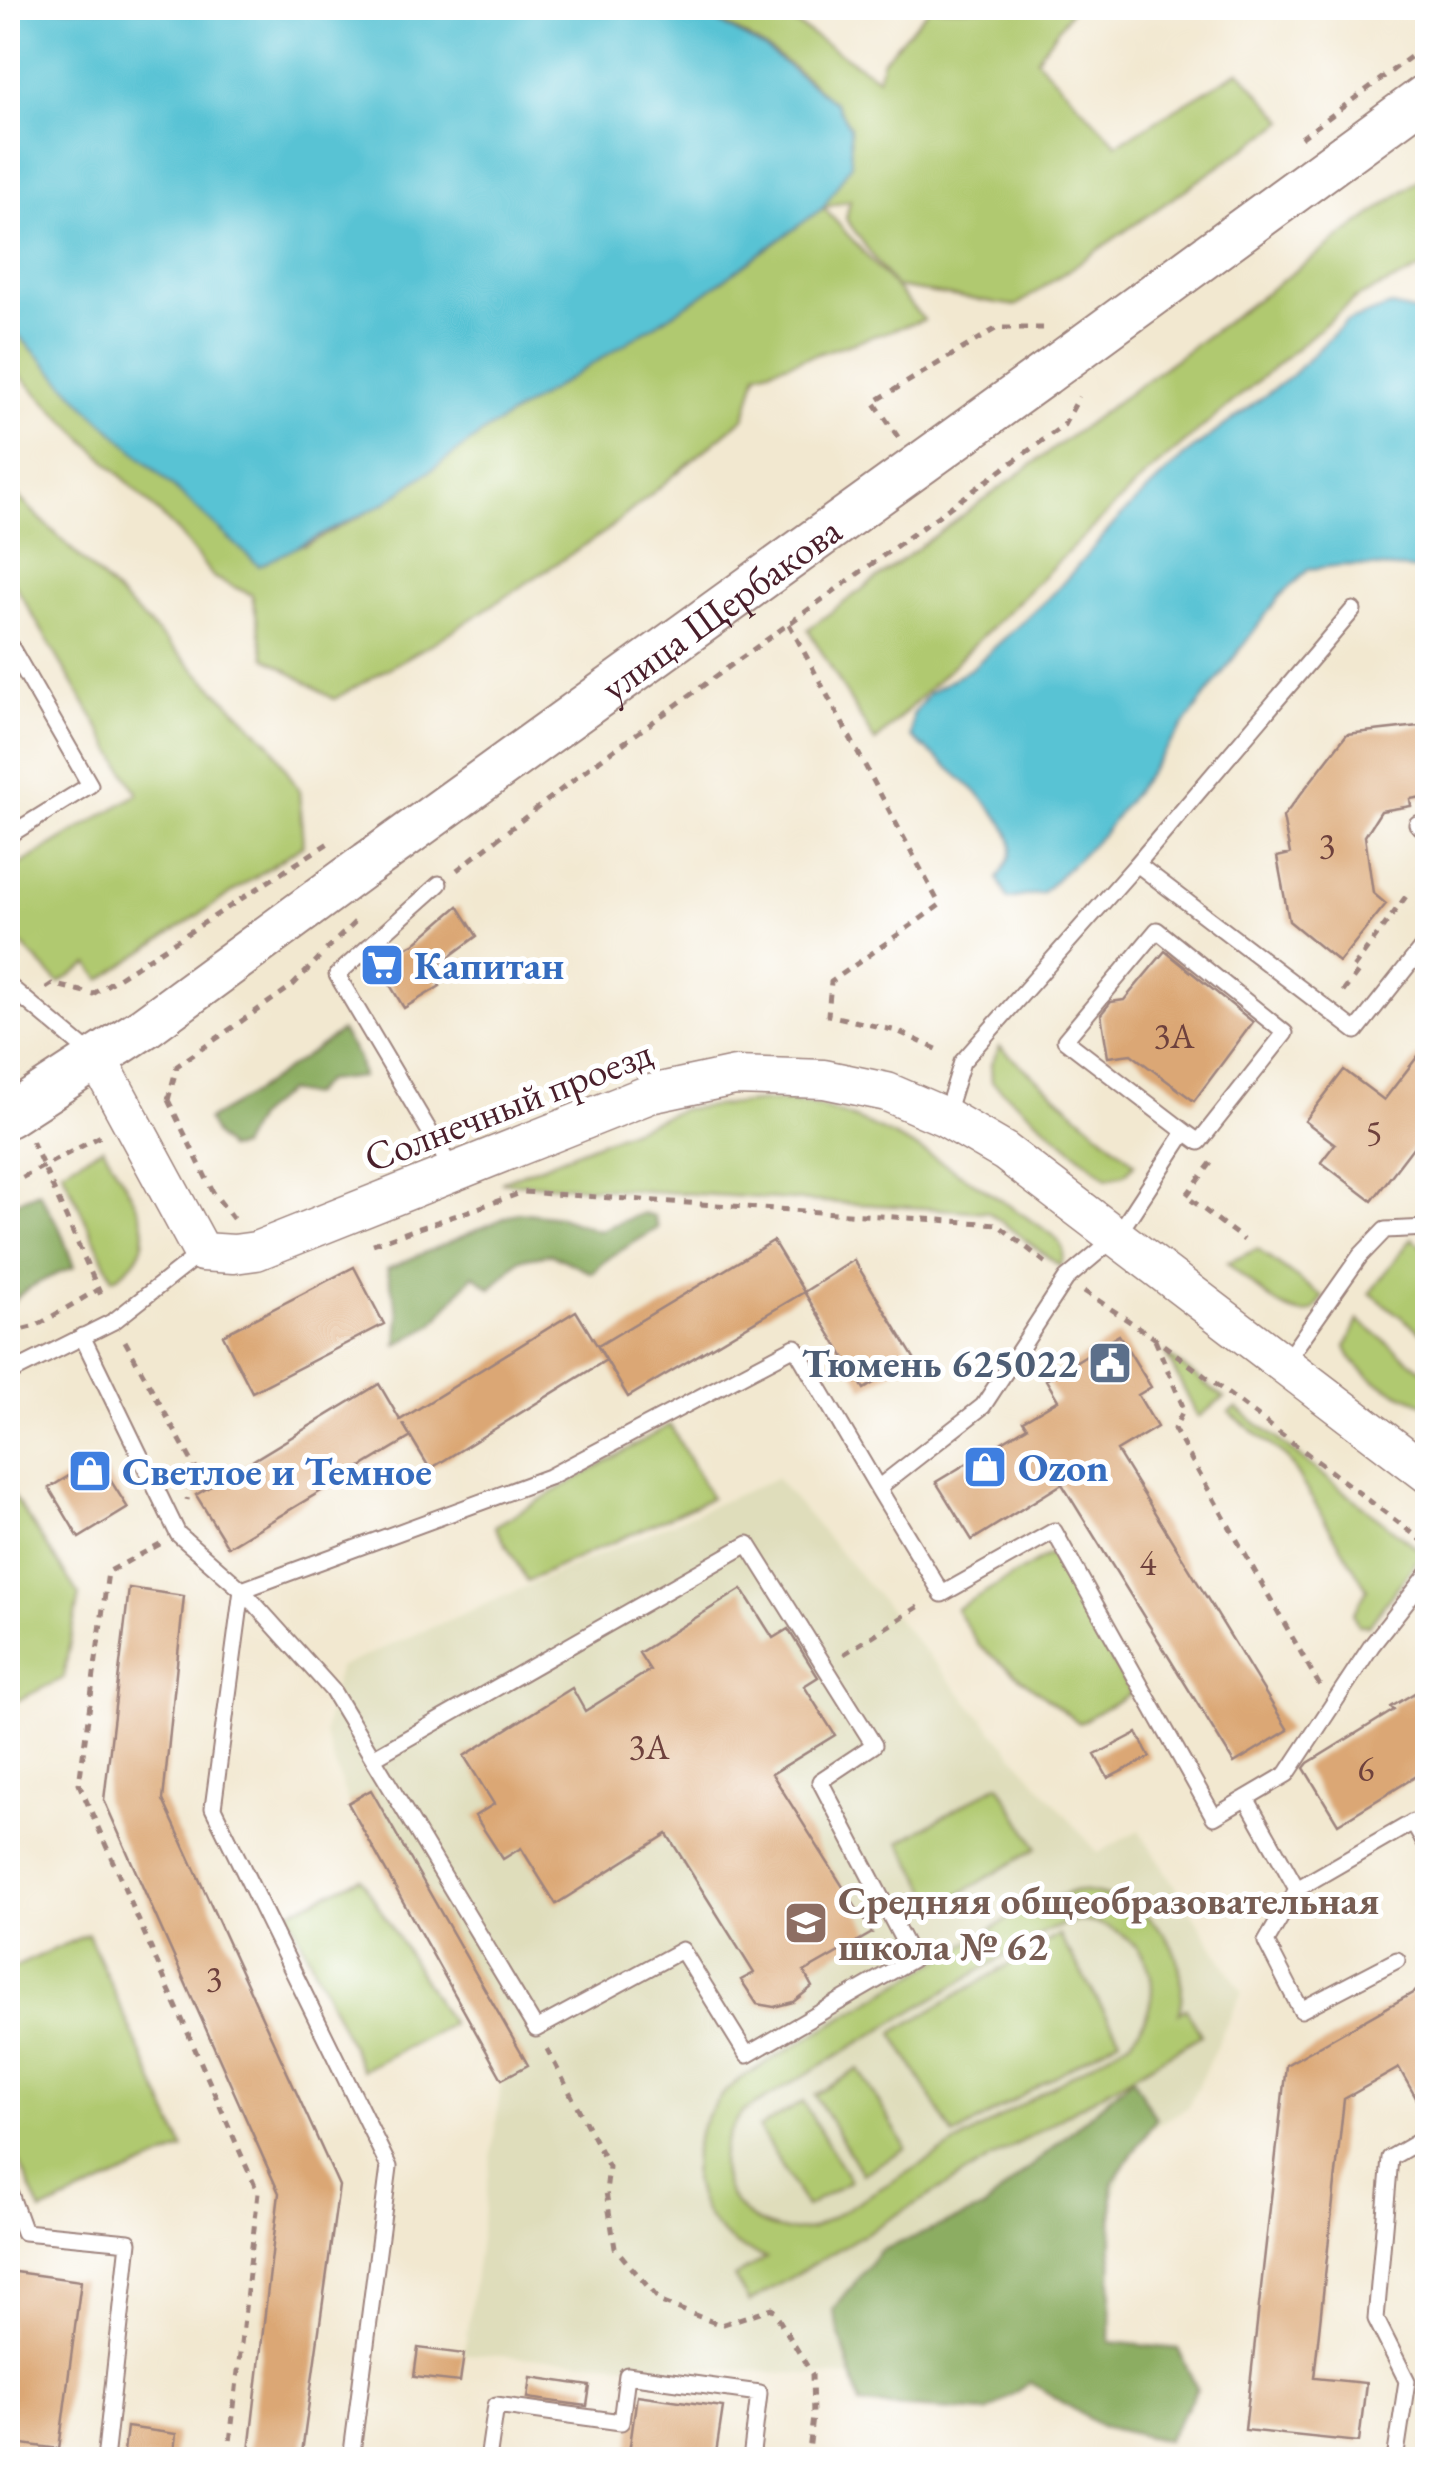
<svg xmlns="http://www.w3.org/2000/svg" width="1435" height="2467" viewBox="0 0 1435 2467" font-family="'EB Garamond',serif">
  <rect width="100%" height="100%" fill="#fff"/>
  <filter id="ink" filterUnits="userSpaceOnUse"><feTurbulence type="fractalNoise" baseFrequency=".01" numOctaves="2"/><feDisplacementMap in="SourceGraphic" scale="20" xChannelSelector="R" yChannelSelector="G"/><feConvolveMatrix kernelMatrix="1 2 1 2 8 2 1 2 1" color-interpolation-filters="sRGB"/></filter>
  <filter id="wash" filterUnits="userSpaceOnUse"><feTurbulence type="fractalNoise" baseFrequency=".0048" numOctaves="4" result="noise"/><feDisplacementMap in="SourceGraphic" scale="40" xChannelSelector="R" yChannelSelector="G"/><feGaussianBlur stdDeviation="2.25" result="paint"/><feColorMatrix in="noise" values="0 0 0 0 0 0 0 0 0 0 0 0 0 0 0 0 0 1.4 0 .05"/><feComposite in="paint" operator="in"/></filter>
  <g filter="url(#wash)">
    <rect width="100%" height="100%" fill="#f2e8d0"/>
    <path fill="#dfddbb" d="M776,1478L1098,1853L1139,1830L1242,1992L1187,2108L1132,2138L1059,2389L464,2354L502,2079L348,1803L324,1734L338,1668Z"/>
    <path fill="#b0c96f" stroke="#7d744d" stroke-width="2.5" fill-rule="evenodd" d="M693,8H771L878,78L882,61L930,8H1073L1036,59L1117,144L1239,71L1285,121L1016,306L895,287L846,219L850,200L824,208L924,320L757,373L745,417L605,532L440,639L334,699L265,657L252,595L214,578L178,532L8,364V324L93,413L304,546L385,503L487,430L701,296L823,208L850,127C816,73 750,36 693,8Z
      M1427,174V266L1356,298L1145,476L875,742L808,629Z
      M8,487L271,744L299,791L303,845L101,980L89,964L59,983L8,931V872L138,794L8,573Z
      M1000,1047L1135,1163L1125,1174L1107,1178L992,1082L991,1064Z
      M766,1101C781,1102 798,1101 813,1105C902,1129 978,1185 1053,1235C1063,1246 1067,1252 1060,1266L988,1212L501,1182L683,1109Z
      M103,1147C129,1195 175,1241 113,1279L62,1170Z
      M1412,1238L1427,1250V1337L1370,1293Z
      M1257,1249L1323,1297C1320,1301 1318,1307 1314,1310C1292,1327 1245,1277 1227,1263Z
      M1358,1320L1427,1374V1406C1399,1393 1357,1379 1346,1347Z
      M1166,1354L1224,1398L1198,1417Z
      M1237,1408L1423,1553L1369,1625H1358L1353,1614L1367,1589L1287,1458L1229,1412Z
      M670,1425L711,1498L527,1581L495,1526Z
      M8,1488L79,1595L63,1678L8,1705Z
      M1050,1554L1131,1693L1079,1723L979,1646L956,1609Z
      M999,1784L1037,1848L938,1907L900,1842Z
      M361,1878L451,2024L362,2070L288,1912Z
      M1074,1891C1141,1894 1195,1942 1179,2013L1186,2009L1201,2035L749,2302L734,2277L766,2258C677,2231 671,2130 741,2078L1032,1905ZM1077,1921C1144,1923 1176,1988 1131,2040L812,2229C739,2243 693,2170 743,2112L1046,1931Z
      M88,1934L184,2149L41,2212L8,2136V1970Z
      M1059,1935L1120,2038L954,2136L893,2033Z
      M859,2069L906,2148L862,2174L815,2095Z
      M803,2102L850,2181L806,2207L759,2128Z"/>
    <path fill="#8cad62" stroke="#6b6646" stroke-width="2.5" d="M341,1031L358,1058L362,1077L325,1081L310,1096L287,1091L257,1116L240,1147L228,1149L216,1137L207,1120L247,1097Z
      M39,1192L60,1229L74,1267C57,1274 20,1288 11,1305C9,1310 10,1316 8,1320V1205Z
      M518,1212L560,1217L598,1231L643,1213L654,1216L658,1228L610,1257L592,1273L551,1254L520,1259L491,1288L473,1275L433,1324L397,1345L399,1316L387,1269Z
      M1133,2077L1156,2119L1113,2182L1110,2342L1178,2349L1197,2389L1167,2441L1101,2426L1030,2382L987,2412L860,2404L833,2310L880,2251L983,2209Z"/>
    <path fill="#59c3d4" stroke="#527180" stroke-width="2.5" d="M18,8H693L767,50L835,103L850,127L851,164L823,208L701,296L487,430L385,503L259,566L93,413L8,324V59Z
      M1391,306L1427,314V570L1345,565L1309,569L1279,597L1103,834L1042,893L1008,899L998,879C1002,871 1011,858 1012,849C1014,814 937,759 911,737L913,715L929,693L972,668L1055,592L1119,518L1184,456L1291,376L1346,322Z"/>
    <g id="blocks">
      <path fill="#dba774" d="M1428,725V796L1410,799L1411,806L1381,811L1365,836L1373,893L1386,904L1339,962L1289,921L1277,857L1290,854L1283,817L1347,734Z
        M458,906L477,936L430,971L440,986L404,1008L376,962L414,944Z
        M1165,951L1253,1022L1194,1101L1131,1054L1108,1057L1101,1014L1111,1002L1124,1000Z
        M1428,1043V1156L1414,1146L1372,1201L1321,1162L1335,1144L1305,1121L1344,1070L1384,1100Z
        M773,1241L804,1292L628,1397L598,1346Z
        M854,1260L914,1358L864,1389L804,1292Z
        M354,1267L384,1324L252,1392L223,1335Z
        M576,1311L606,1360L430,1469L403,1424L411,1437L228,1547L196,1495L379,1384L400,1420Z
        M1119,1335L1151,1387L1138,1395L1157,1427L1117,1451L1288,1730L1234,1763L1062,1484L972,1540L936,1482L1027,1427L1023,1421L1058,1400L1046,1380Z
        M97,1459L128,1508L79,1538L49,1488Z
        M129,1588L184,1596L163,1800L339,2186L301,2460H248L279,2193L104,1800Z
        M742,1589L773,1638L788,1629L818,1677L804,1686L835,1735L772,1774L872,1933L804,1972L812,1987L793,2002L774,2007L757,2004L741,1980L754,1973L667,1834L556,1904L521,1848L503,1859L475,1816L494,1804L464,1756L572,1688L585,1711L650,1670L639,1653Z
        M1428,1685V1769L1338,1824L1304,1768L1308,1763L1394,1710L1391,1707Z
        M1137,1733L1150,1757L1108,1778L1095,1755Z
        M371,1790L528,2065L502,2079L348,1803Z
        M1418,1990L1428,2007V2119L1399,2068L1344,2099L1314,2378L1366,2383L1359,2442L1245,2430L1286,2065Z
        M8,2271L81,2281L59,2449L8,2442Z
        M418,2348L464,2354L460,2382L414,2377Z
        M531,2377L590,2386L587,2406L528,2398Z
        M637,2395L723,2407L715,2460H628Z
        M127,2427L176,2434L173,2460H123Z"/>
    </g>
  </g>
  <g filter="url(#ink)">
    <use href="#blocks" fill-opacity="0" stroke="#9e847e" stroke-width="2.5"/>
    <g fill="none" stroke-linecap="round" stroke-linejoin="round">
      <defs>
        <path id="service" d="M8,642L90,785L8,836
          M1417,824L1428,832
          M1137,864L1353,610
          M439,884L337,975L454,1173
          M8,985L93,1056
          M945,1117L962,1062L1137,864L1356,1031L1428,940
          M82,1336L178,1534L242,1590L213,1808L389,2167L351,2460
          M1284,1364L1360,1256L1385,1230L1428,1228
          M8,1374L114,1321L202,1252
          M878,1488L942,1594L1054,1531L1214,1817L1287,1774L1372,1645L1428,1574
          M373,1758L748,1544L874,1745L820,1781L913,1959L747,2055L682,1950L536,2029L332,1690L242,1590L549,1477L795,1347L878,1488L983,1406L1066,1279L1117,1236L1185,1132L1199,1142L1285,1033L1157,930L1065,1040L1185,1132
          M1246,1798L1297,1889L1413,1822L1428,1848
          M1297,1889L1266,1942L1301,2010L1397,1960
          M8,2188L24,2232L129,2242L105,2460
          M488,2460L496,2405L621,2422L627,2375L759,2393L751,2460
          M1395,2460L1407,2381L1376,2319L1390,2158L1428,2136"/>
        <path id="tertiary" d="M98,1060L202,1252L234,1254L256,1251L650,1094L735,1076L824,1079L887,1092L945,1117L1005,1152L1428,1474"/>
        <path id="secondary" d="M1045,374L1428,94
          M8,1116L145,1027L368,863"/>
      </defs>
      <use href="#service" stroke="#9e847e" stroke-width="19"/>
      <use href="#tertiary" stroke="#9e847e" stroke-width="41"/>
      <use href="#secondary" stroke="#9e847e" stroke-width="46"/>
      <path stroke="#9e847e" stroke-width="5" stroke-dasharray="8 8" stroke-linecap="butt" d="M1301,138L1428,44
        M898,437L874,402L997,328H1045
        M789,624L940,905L831,982L828,1015L897,1031L943,1052
        M457,870L589,768L1064,425L1079,397
        M326,950L358,919
        M46,988L52,984L93,994L333,840
        M1343,992L1358,972L1353,968L1410,891
        M168,1100L213,1192L234,1220
        M168,1100L177,1066L292,986L319,958
        M32,1141L103,1300
        M1211,1163L1186,1196L1244,1240
        M8,1185L101,1136
        M373,1244L524,1192L997,1224L1051,1267
        M1084,1291L1153,1337L1428,1545
        M8,1333L36,1326L97,1290
        M1155,1340L1184,1409L1174,1429L1320,1686
        M125,1341L195,1467L187,1500
        M160,1544L108,1572L79,1784L258,2193L228,2460
        M844,1654L923,1604
        M547,2049L609,2167L606,2192L615,2248L661,2302L721,2325L772,2308L812,2374L813,2417L808,2460"/>
      <use href="#service" stroke="#fff" stroke-width="15"/>
      <use href="#tertiary" stroke="#fff" stroke-width="38"/>
      <use href="#secondary" stroke="#fff" stroke-width="42"/>
      <defs>
        <g id="secondary-bridge">
          <path id="s1" d="M368,863L1045,374"/>
        </g>
      </defs>
      <use href="#secondary-bridge" stroke="#9e847e" stroke-width="46" stroke-linecap="butt"/>
      <use href="#secondary-bridge" stroke="#fff" stroke-width="42"/>
    </g>
  </g>
  <defs>
    <symbol id="supermarket-square" viewBox="-11 -11 22 22"><rect x="-9" y="-9" width="18" height="18" rx="4" fill="#3f7fe0" stroke="#fff"/><path d="M-6-5.5h2.5l.6 2H6L4.5 2H-2.5L-4.4-4H-6ZM-1.5 3.2a1.3 1.3 0 1 0 .1 0ZM3 3.2a1.3 1.3 0 1 0 .1 0Z" fill="#fff"/></symbol>
    <symbol id="civic-square" viewBox="-11 -11 22 22"><rect x="-9" y="-9" width="18" height="18" rx="4" fill="#5c6f8a" stroke="#fff"/><path d="M-.6-6.5H3V-4.5H.6V-3L4-1V1h2V6H-6V1h2V-1L-.6-3ZM-1.2 2.5V6h2.4V2.5Z" fill="#fff"/></symbol>
    <symbol id="shop-square" viewBox="-11 -11 22 22"><rect x="-9" y="-9" width="18" height="18" rx="4" fill="#3f7fe0" stroke="#fff"/><path d="M-5-2.5h2.3a2.7 3.5 0 0 1 5.4 0H5L5.5 6h-11ZM-1.5-2.5h3a1.5 2.3 0 0 0-3 0Z" fill="#fff"/></symbol>
    <symbol id="school-square" viewBox="-11 -11 22 22"><rect x="-9" y="-9" width="18" height="18" rx="4" fill="#8d6e63" stroke="#fff"/><path d="M0-5L7-2L0 1L-7-2ZM-4 1L0 2.5L4 1V4Q0 6-4 4Z" fill="#fff"/></symbol>
  </defs>
  <g fill-rule="evenodd">
    <use href="#supermarket-square" x="357" y="940" width="50" height="50"/>
    <use href="#civic-square" x="1085" y="1338" width="50" height="50"/>
    <use href="#shop-square" x="960" y="1442" width="50" height="50"/>
    <use href="#shop-square" x="65" y="1446" width="50" height="50"/>
    <use href="#school-square" x="781" y="1898" width="50" height="50"/>
  </g>
  <g text-anchor="middle" dominant-baseline="central" stroke-width="10" stroke-linejoin="round" paint-order="stroke">
    <g font-size="35" fill="#6e413d">
      <text x="1327" y="845">3</text>
      <text x="1174" y="1035">3А</text>
      <text x="1374" y="1132">5</text>
      <text x="1148" y="1562">4</text>
      <text x="649" y="1746">3А</text>
      <text x="1366" y="1768">6</text>
      <text x="214" y="1978">3</text>
    </g>
    <g font-size="40" fill="#4a1f2b" stroke="#fff">
      <text stroke="none"><textPath href="#s1" startOffset="435">улица Щербакова</textPath></text>
      <text transform="translate(508 1105) rotate(-21)">Солнечный проезд</text>
    </g>
    <g font-size="40" font-weight="bold" fill="#366cbe" stroke="#fff" text-anchor="start">
      <text x="414" y="965">Капитан</text>
      <text x="1018" y="1467">Ozon</text>
      <text x="122" y="1471">Светлое и Темное</text>
    </g>
    <g font-size="40" font-weight="bold" fill="#4e5e75" stroke="#fff" text-anchor="end">
      <text x="1078" y="1363">Тюмень 625022</text>
    </g>
    <g font-size="40" font-weight="bold" fill="#785e54" stroke="#fff" text-anchor="start">
      <text x="838" y="1900">Средняя общеобразовательная<tspan x="838" dy="46">школа № 62</tspan></text>
    </g>
  </g>
  <rect width="1435" height="2467" fill="none" stroke="#fff" stroke-width="40"/>
</svg>
